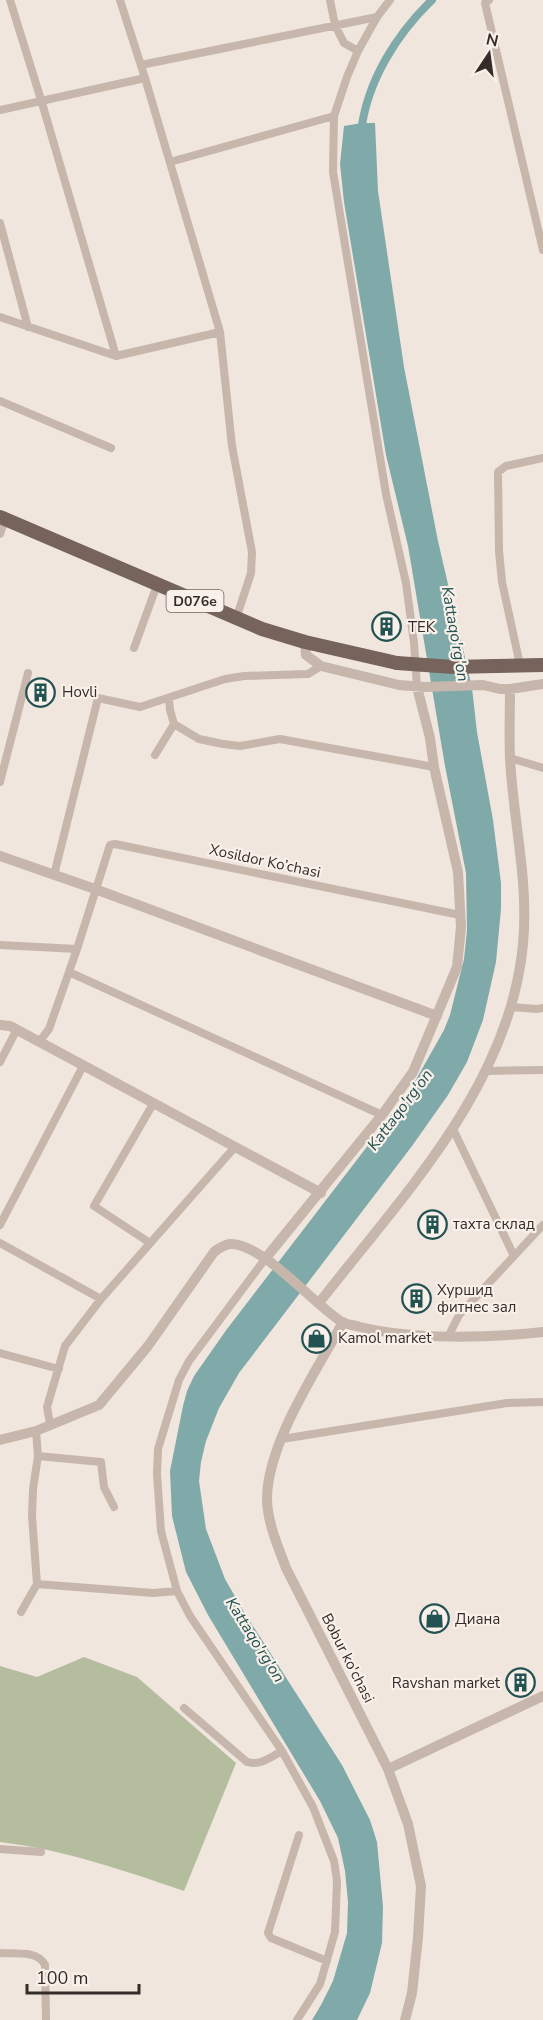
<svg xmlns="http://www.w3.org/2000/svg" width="543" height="2020" viewBox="0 0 543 2020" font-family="'Nunito Sans',sans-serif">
  <rect width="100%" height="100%" fill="#f0e6de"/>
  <path fill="#b5bd9f" d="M84,1657L137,1677L236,1763L184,1891C122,1870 66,1850 0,1842V1666L37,1677Z"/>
  <path fill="#7faaa9" d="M362,123H375L378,191L404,367L438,541L472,688L477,732L493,820L501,883V909L496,962L483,1020L467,1062L448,1095L412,1146L239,1373L219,1408L206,1441L201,1462L199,1481L206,1529L225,1579L244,1612L342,1765L370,1820L377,1842L383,1907L382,1943L370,1993L357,2020H312L321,2005L333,1981L347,1933L348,1902L345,1871L338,1838L320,1801L208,1615L186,1572L172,1516L170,1471L183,1406L187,1391L194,1376L227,1329L409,1092L444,1030L450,1015L464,959L467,930L466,873L445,766L408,546L386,455L344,202L340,164L344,126Z"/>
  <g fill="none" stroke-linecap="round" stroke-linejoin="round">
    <path stroke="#7faaa9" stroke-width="8" d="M361,132C367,81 396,35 432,0"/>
    <path stroke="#c6b6ab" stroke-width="8" d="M10,0L42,103L116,356
      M120,0L145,78L220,332L232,446L252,552L251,573L236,619
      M330,0L335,25L344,43L358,51
      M390,0L377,17L358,51L347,77L334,116L333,172L386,494L406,583L414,643L417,687
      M489,0L485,3L543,250
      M141,65L377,17
      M0,110L145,78
      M170,162L334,116
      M0,223L28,327
      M0,317L116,356L220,332
      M0,401L111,448
      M0,534L5,519
      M134,648L157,585
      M520,665L502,582L499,551L498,472L506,466L543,458
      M169,698L170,710L174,724L199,739L223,744L240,746L280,739L434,767
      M155,755L174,724
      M510,758L543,768
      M0,782L28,673
      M54,875L98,698L140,707L225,679L244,676L308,674L321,666
      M0,945L77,949
      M69,972L382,1115
      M511,1007L537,1009L543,1008
      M39,1042L49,1029L77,949L110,845L115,844L460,915
      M0,1062L17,1029
      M486,1071L543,1070
      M453,1129L514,1256
      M0,1225L83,1066
      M0,1243L101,1299
      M150,1243L94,1206L153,1104
      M265,1259L189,1361L179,1380L158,1449L157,1474L161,1531L177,1591L190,1616L282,1751L313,1807L334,1861L337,1881L335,1932L320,1984L297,2020
      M449,1335L459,1315L543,1225
      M0,1353L59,1369
      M50,1424L47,1407L65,1346L101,1299L234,1148
      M282,1439L507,1403L543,1402
      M38,1456L101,1462L104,1487L114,1507
      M37,1584L153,1593L177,1591
      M21,1612L37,1584L32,1516L33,1489L38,1456L36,1431
      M184,1708L247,1762C260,1766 271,1757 282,1751
      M299,1835L268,1933L271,1938L327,1961
      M0,1849L41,1852
      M0,1953C15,1954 38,1950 45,1965L46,2020"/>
    <path stroke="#c6b6ab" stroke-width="10" d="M305,642L306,655L321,666L399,685L425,687L483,685L500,689H510L543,684
      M0,856L95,889L437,1016
      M0,1025L10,1026L321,1193
      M265,1259L382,1115L413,1072L457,967L461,927L458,872L434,767L430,738L417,687
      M319,1303C402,1196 510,1086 523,944C529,881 513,820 510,758C509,735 510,712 510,689
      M343,1322C316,1372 268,1442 267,1498C267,1522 278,1546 286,1568L388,1769L408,1824L421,1886L418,1937L412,1993L405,2020
      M0,1440L36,1431L99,1405L148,1346L214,1252C219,1248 223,1245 230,1244C263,1243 314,1305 342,1322C347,1325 354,1325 360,1327C415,1340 487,1338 543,1332
      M388,1769L543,1696"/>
    <path stroke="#75635c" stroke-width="14" d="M0,517L262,629L305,642L397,663
      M495,666L543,665"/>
    <path stroke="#75635c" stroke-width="14" d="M397,663L453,667L495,666"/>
  </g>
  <defs>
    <symbol id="building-ring" viewBox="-11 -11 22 22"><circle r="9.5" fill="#f8f0e9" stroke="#235252" stroke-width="1.5"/><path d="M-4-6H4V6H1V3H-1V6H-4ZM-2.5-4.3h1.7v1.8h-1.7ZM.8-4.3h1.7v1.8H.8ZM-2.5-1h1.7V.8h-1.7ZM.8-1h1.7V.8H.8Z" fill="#235252"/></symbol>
    <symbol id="shop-ring" viewBox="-11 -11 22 22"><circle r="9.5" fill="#f8f0e9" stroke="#235252" stroke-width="1.5"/><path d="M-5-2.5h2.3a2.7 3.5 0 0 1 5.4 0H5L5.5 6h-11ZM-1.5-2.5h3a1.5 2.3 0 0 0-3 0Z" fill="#235252"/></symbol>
  </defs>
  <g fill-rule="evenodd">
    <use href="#building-ring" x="370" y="610" width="33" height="33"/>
    <use href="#building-ring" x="24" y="676" width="33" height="33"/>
    <use href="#building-ring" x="416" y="1208" width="33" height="33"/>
    <use href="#building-ring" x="400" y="1282" width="33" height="33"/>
    <use href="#shop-ring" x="300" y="1322" width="33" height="33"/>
    <use href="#shop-ring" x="418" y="1602" width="33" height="33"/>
    <use href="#building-ring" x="504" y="1666" width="33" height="33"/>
  </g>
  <g text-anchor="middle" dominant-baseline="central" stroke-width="4.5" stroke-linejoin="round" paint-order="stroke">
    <rect fill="#f8f0e9" stroke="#706763" stroke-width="1.5" x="166.5" y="590" width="57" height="22" rx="4.5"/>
    <g font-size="14" font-weight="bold" fill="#352c29">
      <text x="195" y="601">D076e</text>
    </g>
    <g font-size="15" fill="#352c29" stroke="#f8f0e9" text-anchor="start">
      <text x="408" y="627">TEK</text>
      <text x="62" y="692">Hovli</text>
      <text x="453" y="1224">тахта склад</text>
      <text x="437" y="1290">Хуршид<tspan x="437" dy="17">фитнес зал</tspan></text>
      <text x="338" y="1338">Kamol market</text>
      <text x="455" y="1619">Диана</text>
      <text x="500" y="1683" text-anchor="end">Ravshan market</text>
    </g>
    <g font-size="15" fill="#352c29" stroke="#f8f0e9">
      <text transform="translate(265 861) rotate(12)">Xosildor Ko’chasi</text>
      <text transform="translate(348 1658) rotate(63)">Bobur ko'chasi</text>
    </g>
    <g font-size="16" font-style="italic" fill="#235252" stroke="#f8f0e9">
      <text transform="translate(455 634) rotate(80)">Kattaqo'rg'on</text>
      <text transform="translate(400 1110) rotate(-53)">Kattaqo'rg'on</text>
      <text transform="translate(255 1640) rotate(58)">Kattaqo'rg'on</text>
    </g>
  </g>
  <g transform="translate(489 54) rotate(13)" stroke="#f8f0e9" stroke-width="4.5" paint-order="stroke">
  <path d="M0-4.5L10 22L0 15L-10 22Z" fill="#352c29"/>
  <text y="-9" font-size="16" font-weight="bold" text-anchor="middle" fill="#352c29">N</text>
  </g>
  <path d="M27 1984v9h112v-9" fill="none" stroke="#352c29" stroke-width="3"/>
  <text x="36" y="1984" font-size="18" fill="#352c29" stroke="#f8f0e9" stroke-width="4.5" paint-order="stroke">100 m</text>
</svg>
